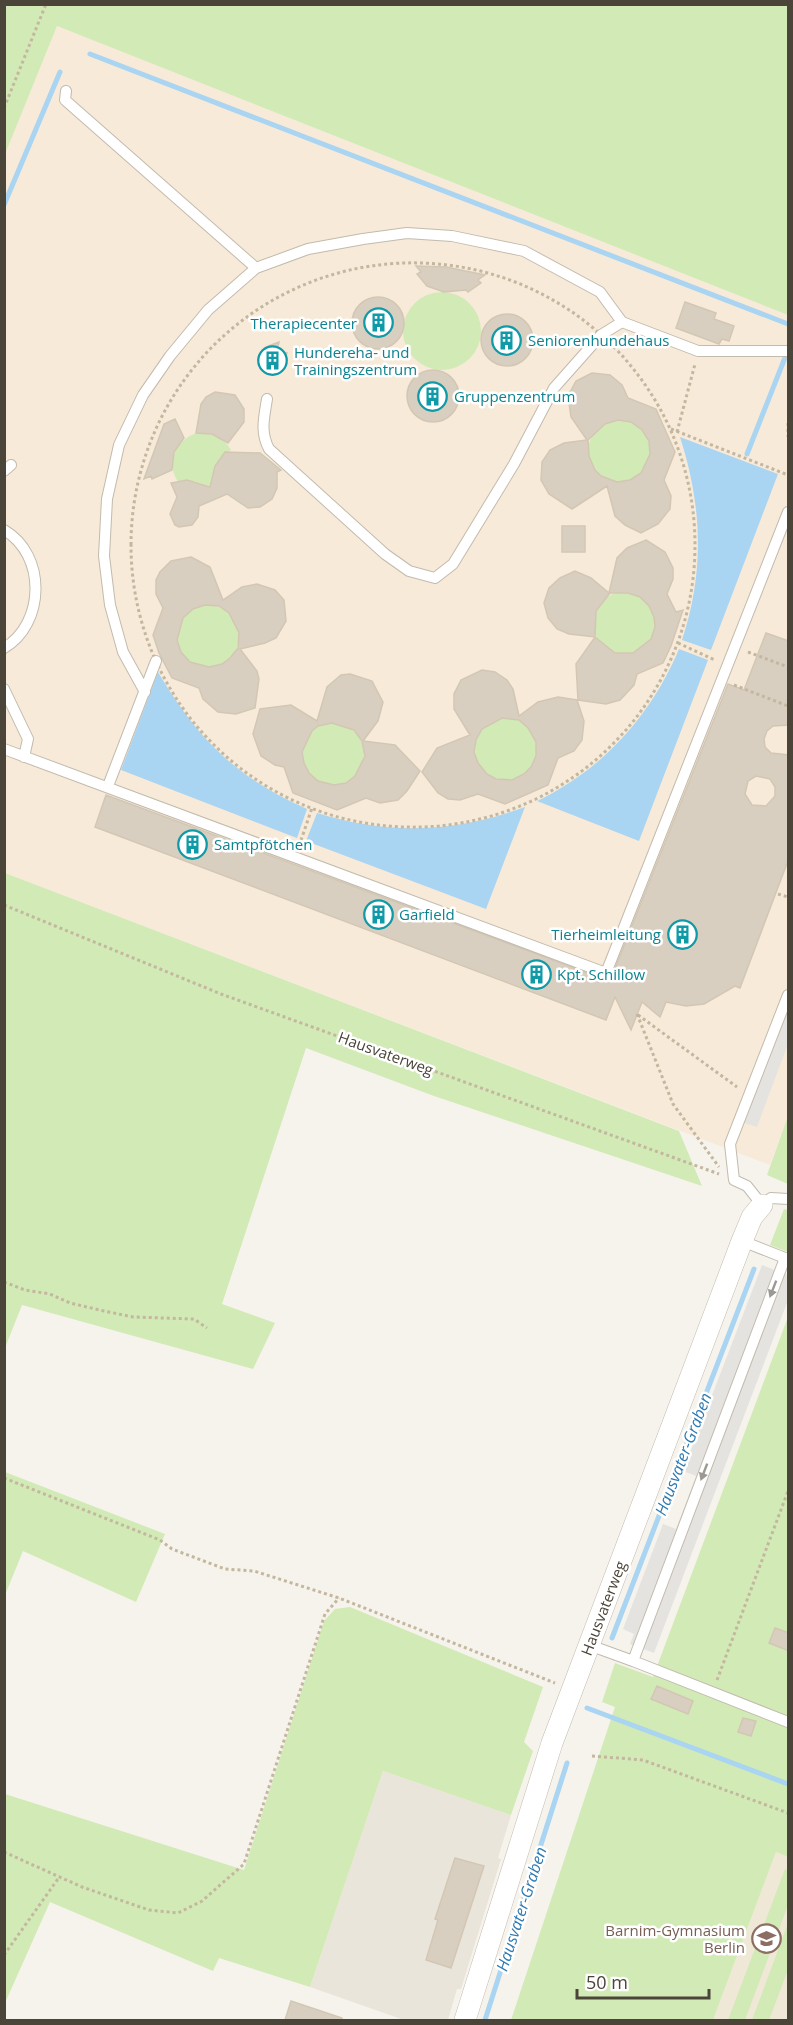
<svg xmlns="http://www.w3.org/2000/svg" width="793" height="2025" viewBox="0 0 793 2025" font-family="'Open Sans',sans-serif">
  <rect width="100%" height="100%" fill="#f6f3ec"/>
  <path fill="#eae5da" d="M383,1771L511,1815L498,1858L501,1859L461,1989H457L448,2020H404L310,1987Z"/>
  <path fill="#f7ead8" d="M57,26L788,315V1116L770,1165L5,873L4,154Z"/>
  <path fill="#efe8d6" d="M776,1852L788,1857V2020H713Z"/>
  <path fill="#d2eab5" d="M4,5H788V315L57,26L5,154Z
    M403 331a39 39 0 1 1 78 0a39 39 0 1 1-78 0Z
    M588 451a31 31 0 1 1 62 0a31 31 0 1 1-62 0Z
    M194,434C209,431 223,436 231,450C217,459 210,471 213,487L193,481L178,482C166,463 174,442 194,434Z
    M593 623a31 31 0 1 1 62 0a31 31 0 1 1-62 0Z
    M177 636a31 31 0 1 1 62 0a31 31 0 1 1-62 0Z
    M475 749a31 31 0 1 1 62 0a31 31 0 1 1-62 0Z
    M302 754a31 31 0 1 1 62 0a31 31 0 1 1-62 0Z
    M5,873L679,1131L702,1186L434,1096L306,1048L222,1304L275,1323L253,1369L22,1305L5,1348Z
    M788,1116V1184L767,1175Z
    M784,1209L788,1210V1252L770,1245Z
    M788,1317V1857L776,1852L713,2020H511L615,1707L602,1702L615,1663L653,1677Z
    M5,1472L165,1534L136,1602L23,1551L5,1595Z
    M350,1607L543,1687L524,1742L533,1751L511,1815L383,1771L310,1987L219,1958L213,1971L50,1902L5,2003V1794L244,1870L324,1621L335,1609Z
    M785,1869L788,1871V1905L745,2020H728Z
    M788,1923V1970L769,2020H752Z"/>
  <path fill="#e5e3e0" d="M788,1006V1044L757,1127L744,1123Z
    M762,1265L788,1275V1300L654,1653L630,1644L634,1634L623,1629L663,1524L676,1529L696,1476L683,1471Z"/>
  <path fill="#a9d4f2" d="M680,437L778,474L711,650L682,640C705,571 702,505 680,437Z
    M679,649L708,660L639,841L537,801C602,770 651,716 679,649Z
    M158,672C198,739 235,777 307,809L297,838L121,770Z
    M525,807L486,909L306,841L317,813C387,835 455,833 525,807Z"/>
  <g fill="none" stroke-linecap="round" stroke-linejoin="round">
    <path stroke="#a9d4f2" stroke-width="5" d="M90,54L788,324
      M4,205L60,72
      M747,454L788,350
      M612,1638L754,1269
      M587,1708L788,1784
      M485,2020L567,1763"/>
  </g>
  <path fill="#d8cfc1" stroke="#d3c7b4" stroke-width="1.5" fill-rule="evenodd" d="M416,266L446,267L485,275L478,280L481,283L468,292L466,290L444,292L427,286L417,274L421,272Z
    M352 323a26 26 0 1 1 52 0a26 26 0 1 1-52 0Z
    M685,302L716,313L714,319L734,326L729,341L722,339L719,344L676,328Z
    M481 340a26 26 0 1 1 52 0a26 26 0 1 1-52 0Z
    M279,342L277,350L287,353L279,372L269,373L260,365L259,356L266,347Z
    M407 396a26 26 0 1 1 52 0a26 26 0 1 1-52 0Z
    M592,373L610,375L622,385L628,398L656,409L675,452L664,480L671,496L670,509L658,524L641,533L625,525L615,516L607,486L572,509L549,494L541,480L542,462L550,450L564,443L587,440L571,417L568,396L576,381ZM618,420L631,422L642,430L649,441L650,454L641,473L630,480L617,482L601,476L595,470L589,456L588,440L605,424Z
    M215,392L235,395L244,409V422L228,443L212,434L196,433L201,404L206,397Z
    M175,419L184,438L174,452L172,470L152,479L151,476L144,479L164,424Z
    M225,452L260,453L281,470L277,472V488L272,499L260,507L248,508L227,494L199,506L198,517L192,525L179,527L175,525L170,514L177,497L171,483L187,480L210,487L215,466Z
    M562,526H585V552H562Z
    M646,540L665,552L673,568V579L667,594L676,612L683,610L671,646L663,663L637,674L634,685L620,700L606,704L578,700L576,664L595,637L615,653H633L651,639L655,627L654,617L649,606L640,597L628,593H610L596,611L595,637L569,634L557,629L548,618L544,603L549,588L560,578L575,571L591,578L609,593L617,558L627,548Z
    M191,557L210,567L223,600L242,587L257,584L275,590L284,600L286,621L276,638L265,643L240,649L257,671L259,679L255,708L236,714L218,712L203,699L199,688L172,678L159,653L153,635L163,608L156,594V580L160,572L171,561ZM205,605L219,606L229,613L239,633L238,648L230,658L222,664L209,667L190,662L181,652L177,640L183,618L193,609Z
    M766,633L789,641V725L773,726L767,731L764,739L765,747L771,753L789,755V858L740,988L735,986L704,1004L686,1006L666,1002L660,1017L642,1002L631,1030L615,997L606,1020L95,827L106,795L610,981L728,684L744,690ZM756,776L770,779L775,787V796L766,806L752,805L745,794L748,781Z
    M482,670L495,672L507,680L513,689L519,716L538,702L558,697L577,700L584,721L582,740L574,751L558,758L548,785L505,804L478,794L460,800L448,799L438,793L422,772L437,748L470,735L454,709V694L461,680ZM502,718L519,720L528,728L536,742V756L531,767L524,774L512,780L496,779L487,774L478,763L474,752L476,740L482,729Z
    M350,674L372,681L383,702L378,721L363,741L395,745L420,771L407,791L398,800L380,803L366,798L337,810L293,793L284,767L275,765L261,756L253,734L260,709L291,705L317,721L327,687L341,675ZM332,723L354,730L362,741L365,756L355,776L346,783L334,785L318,781L309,773L304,763L302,752L312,731L318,726Z
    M775,1628L789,1633V1651L769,1643Z
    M657,1686L693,1701L688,1714L651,1699Z
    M743,1718L756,1721L751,1736L738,1732Z
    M455,1858L484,1866L451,1968L426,1960L438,1920L435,1919Z
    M291,2001L342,2018V2020H285Z"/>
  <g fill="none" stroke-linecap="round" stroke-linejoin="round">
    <defs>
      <path id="lane" d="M66,91L65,100L256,268
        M267,399C264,418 260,432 269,449L385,554L409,571L435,578L453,564L514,464L554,388L601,335L622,322
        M4,471L11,465
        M4,530C47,555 45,624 4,648
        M4,689L28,739L24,757
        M145,692L123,652L110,605L104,556L107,499L119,445L143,395L170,356L208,310L256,268L308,249L363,239L407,233L452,236L524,251L600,292L622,322L698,351H788
        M4,749L606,973L788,512
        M108,786L156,661
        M788,995L730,1144L734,1180L747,1186L762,1205L771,1198L788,1199
        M589,1645L633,1661L785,1258L742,1241
        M633,1661L788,1722"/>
      <path id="street" d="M465,2020L552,1743L742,1241L752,1217L762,1205"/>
    </defs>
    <use href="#lane" stroke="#c2bbae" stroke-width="12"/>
    <use href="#street" stroke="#c2bbae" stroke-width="22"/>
    <path stroke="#c4b79f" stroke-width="3" stroke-dasharray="3 3" stroke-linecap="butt" d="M4,108L46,4
      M131 545a282 282 0 1 1 564 0a282 282 0 1 1-564 0Z
      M788,423V437
      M671,429L788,475
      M677,432L695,364
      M678,643L715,660
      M748,652L788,667
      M734,685L788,706
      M299,846L312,808
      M778,894L788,897
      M4,905L221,994L719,1174
      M637,1014L673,1104L719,1167
      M638,1015L737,1087
      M4,1282L25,1290L50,1294L70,1303L104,1311L133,1317L194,1319L207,1328
      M4,1478L160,1540L172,1549L225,1569L254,1571L339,1598L555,1683
      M717,1680L788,1491
      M592,1756L643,1760L788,1813
      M4,1852L82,1887L149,1910L178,1913L202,1901L244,1864L325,1614L339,1598
      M4,1955L60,1876"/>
    <use href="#lane" stroke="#fff" stroke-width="10"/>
    <use href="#street" stroke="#fff" stroke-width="21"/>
  </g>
  <defs><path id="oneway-solid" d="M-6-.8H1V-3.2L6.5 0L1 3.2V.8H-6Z" transform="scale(1.5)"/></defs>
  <g fill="#9c9892">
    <use href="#oneway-solid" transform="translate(773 1289) rotate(111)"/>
    <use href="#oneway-solid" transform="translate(704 1472) rotate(111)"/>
  </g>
  <defs>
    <symbol id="building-ring" viewBox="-11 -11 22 22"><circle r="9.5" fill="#fff" stroke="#0f9aa8" stroke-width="1.5"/><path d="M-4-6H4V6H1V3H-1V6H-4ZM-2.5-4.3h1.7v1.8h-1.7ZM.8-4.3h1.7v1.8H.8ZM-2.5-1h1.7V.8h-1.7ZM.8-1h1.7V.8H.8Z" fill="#0f9aa8"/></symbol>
    <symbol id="school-ring" viewBox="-11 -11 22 22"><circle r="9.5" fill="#fff" stroke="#8d6e63" stroke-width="1.5"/><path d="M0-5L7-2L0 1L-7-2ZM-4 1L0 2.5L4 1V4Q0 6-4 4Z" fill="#8d6e63"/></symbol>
  </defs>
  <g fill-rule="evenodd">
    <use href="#building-ring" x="362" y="306" width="33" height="33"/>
    <use href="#building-ring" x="490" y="324" width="33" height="33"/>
    <use href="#building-ring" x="256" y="344" width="33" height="33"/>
    <use href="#building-ring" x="416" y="380" width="33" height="33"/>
    <use href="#building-ring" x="176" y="828" width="33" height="33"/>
    <use href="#building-ring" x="362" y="898" width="33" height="33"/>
    <use href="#building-ring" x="666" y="918" width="33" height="33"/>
    <use href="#building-ring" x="520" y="958" width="33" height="33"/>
    <use href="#school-ring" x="750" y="1922" width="33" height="33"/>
  </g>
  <g text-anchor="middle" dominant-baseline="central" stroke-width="5" stroke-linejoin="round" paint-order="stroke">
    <g font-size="15" fill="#0d838f" stroke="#fff" text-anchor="start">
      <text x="357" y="323" text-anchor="end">Therapiecenter</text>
      <text x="528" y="340">Seniorenhundehaus</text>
      <text x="294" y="352">Hundereha- und<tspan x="294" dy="17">Trainingszentrum</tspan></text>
      <text x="454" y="396">Gruppenzentrum</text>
      <text x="214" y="844">Samtpfötchen</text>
      <text x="399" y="914">Garfield</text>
      <text x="661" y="934" text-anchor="end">Tierheimleitung</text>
      <text x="557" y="974">Kpt. Schillow</text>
    </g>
    <g font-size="15" fill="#4b4439" stroke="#fff">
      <text transform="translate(386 1053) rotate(20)">Hausvaterweg</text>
      <text transform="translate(603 1608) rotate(-69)">Hausvaterweg</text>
    </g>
    <g font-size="15" fill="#785e54" stroke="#fff" text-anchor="end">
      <text x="745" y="1930">Barnim-Gymnasium<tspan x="745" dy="17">Berlin</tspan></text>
    </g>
    <g font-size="16" font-style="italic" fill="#2e7ab2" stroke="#fff">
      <text transform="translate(683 1454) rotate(-69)">Hausvater-Graben</text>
      <text transform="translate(521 1909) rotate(-72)">Hausvater-Graben</text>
    </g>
  </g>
  <rect width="793" height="2025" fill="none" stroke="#4b4439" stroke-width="12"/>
  <path d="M577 1989v9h132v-9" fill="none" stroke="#4b4439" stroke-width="3"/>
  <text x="586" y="1989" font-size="18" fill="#4b4439" stroke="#ffffff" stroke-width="4.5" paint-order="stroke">50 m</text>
</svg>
